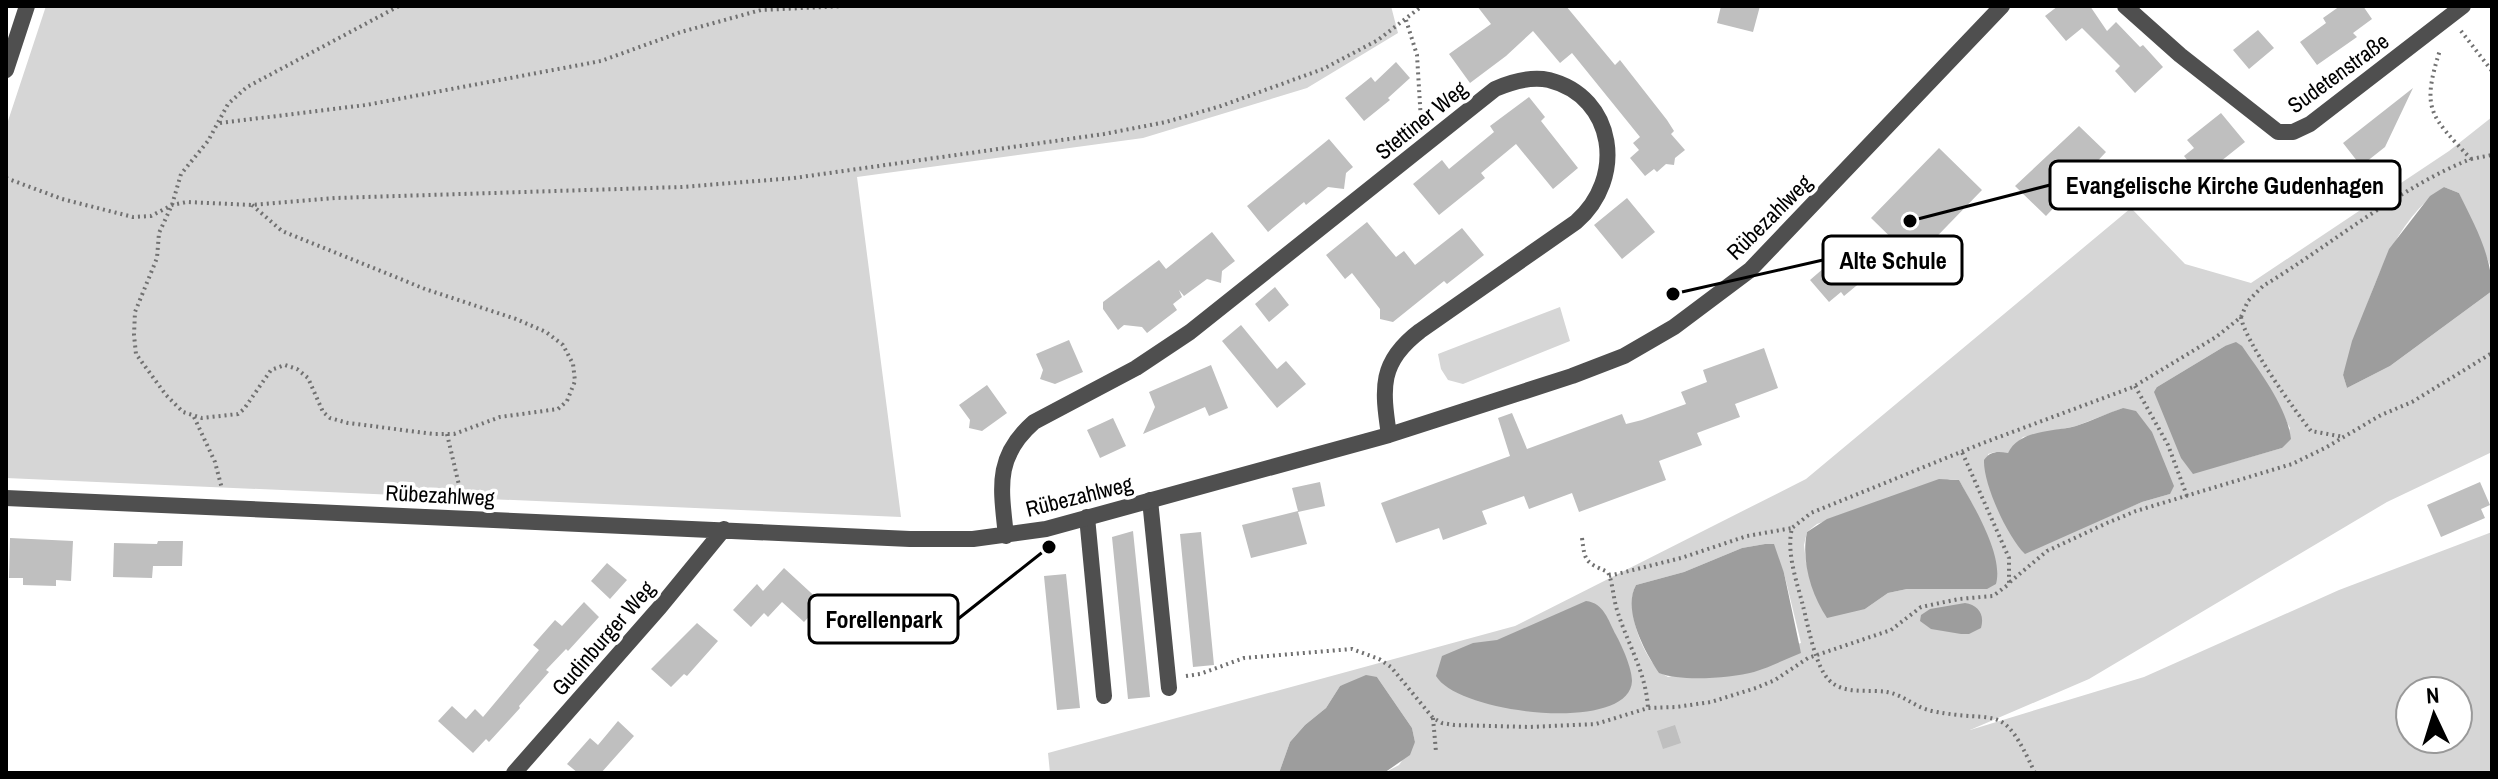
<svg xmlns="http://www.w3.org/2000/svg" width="2498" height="779" viewBox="0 0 2498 779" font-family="'Archivo Narrow',sans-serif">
  <rect width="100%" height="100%" fill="#fff"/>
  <path fill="#d6d6d6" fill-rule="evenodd" d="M46,6H1391L1398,33L1307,88L1143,138L857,177L901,517L6,478V127Z
    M2492,117V270L2459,193L2444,187C2385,226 2366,312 2343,375L2347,388L2390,366L2492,291V452L2387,502L2089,679L1970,730L2144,677L2339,590L2492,532V773H1384L1399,765L1415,742L1412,728L1377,677L1340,686L1326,708L1305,725L1290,742L1279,773H1050L1048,753L1515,626L1806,479L2131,208L2185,264L2251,283L2449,151ZM2225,346L2251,360L2290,428L2282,448L2226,464L2157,387ZM2123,408L2170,494L2142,502L2061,536L2012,535L1994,495L1988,454L1995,452L2008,453L2023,437L2076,426ZM1950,479L1959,480L1973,506L1986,589H1907L1888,593L1865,609L1806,563L1804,545L1807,532L1817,524ZM1765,544L1784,573L1801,643L1668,677C1645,666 1623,608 1636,585L1684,572L1742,548ZM2410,691H2458V739H2410Z
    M1560,307L1570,341L1463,384L1448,380L1441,369L1438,354Z"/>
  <path fill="#9d9d9d" d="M2444,187L2459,193C2474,224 2492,255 2492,291L2390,366L2347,388L2343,375L2352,341L2389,249L2430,196Z
    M2236,342L2242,346C2260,372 2287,407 2291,439L2282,448L2193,474L2181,458L2154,392L2157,387L2225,346Z
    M2123,408L2136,411L2152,432L2174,486L2170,494L2142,502L2025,554C2008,538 1983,484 1984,460C1990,451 1998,451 2008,453C2020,429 2054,432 2076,426C2092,421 2107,413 2123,408Z
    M1939,479L1959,480C1973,505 2004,555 1996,584L1987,589H1907L1888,593L1865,609L1827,618C1811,594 1801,561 1807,532L1827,519Z
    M1765,544H1774L1784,573L1801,653C1786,659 1770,667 1754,672C1731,678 1681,682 1659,673C1645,652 1622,610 1636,585L1684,572L1742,548Z
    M1586,601C1604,603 1608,620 1616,635C1622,646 1632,668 1632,681C1630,734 1458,714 1436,676L1442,656L1473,643L1497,640Z
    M1965,603C1978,605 1985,614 1981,628L1969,634H1961L1931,629L1920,621L1921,615L1930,609Z
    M1366,675L1377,677L1412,728L1415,742L1410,755L1384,773H1279L1290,742L1305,725L1326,708L1340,686Z"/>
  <path fill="#bfbfbf" d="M1477,6H1566L1615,65L1620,60L1667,120L1674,131L1671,134L1685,150L1675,158L1674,165L1666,164L1657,172L1654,169L1645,176L1630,158L1639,150L1633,143L1640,137L1572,53L1560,63L1533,31L1506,56L1470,83L1449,54L1491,24Z
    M1721,6H1760L1753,32L1717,23Z
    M2058,6H2090L2107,31L2116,22L2140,47L2143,45L2163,67L2135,93L2115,71L2120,66L2082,28L2066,41L2045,16Z
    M2340,6H2363L2372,19L2353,33L2357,37L2317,65L2300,42L2326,23L2323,18Z
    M2258,30L2274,48L2249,69L2233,50Z
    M1396,62L1410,78L1388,98L1390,100L1364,121L1345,98L1371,77L1375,82Z
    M2413,88L2385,147L2361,166L2343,143Z
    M1529,97L1545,117L1541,121L1578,168L1553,189L1516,144L1481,173L1485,178L1439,215L1413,184L1442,160L1449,169L1494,132L1490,126Z
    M2221,113L2245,142L2201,177L2184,156L2194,148L2187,140Z
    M2079,126L2106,152L2046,216L2015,186Z
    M1329,139L1353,167L1346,173L1344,189L1328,187L1306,205L1304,202L1268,232L1247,206Z
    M1939,148L1982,190L1914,260L1871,218Z
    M1627,198L1655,232L1622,259L1594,225Z
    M1367,222L1396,257L1404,251L1415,265L1462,228L1484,255L1447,284L1444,281L1393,322L1380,319V309L1352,273L1345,279L1326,255Z
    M1212,232L1235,261L1222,271L1221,283L1207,279L1184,296L1179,290L1182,297L1173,304L1177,310L1147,333L1142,327L1124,325L1118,330L1103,309V302L1159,260L1166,269Z
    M1839,255L1862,281L1844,296L1841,292L1829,302L1810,280Z
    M1275,287L1289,305L1269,322L1255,304Z
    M1241,325L1277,369L1286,361L1306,384L1277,408L1222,341Z
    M1069,340L1083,372L1055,384L1040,379L1043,370L1036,354Z
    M1764,348L1778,388L1735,404L1740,417L1697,433L1702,445L1659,461L1666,480L1579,512L1572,493L1529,509L1524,496L1482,511L1487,524L1443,540L1439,528L1396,543L1381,503L1510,456L1498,418L1512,413L1527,449L1622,414L1626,424L1642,420L1686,404L1681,392L1707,382L1703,370Z
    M1211,365L1228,408L1209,416L1205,407L1143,434L1155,407L1149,392Z
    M987,385L1007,413L982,431L969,428L970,420L959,405Z
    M1113,418L1126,446L1100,458L1087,430Z
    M1320,482L1325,506L1298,512L1307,544L1251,558L1242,525L1298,511L1292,488Z
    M2480,482L2490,505L2481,509L2485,518L2441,537L2427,505Z
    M1133,531L1150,697L1128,699L1112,537Z
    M1201,532L1214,665L1193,667L1180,534Z
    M10,538L73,541L71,581L56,580V586L23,585V578H9Z
    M158,541H183L182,566H153L152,578L113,577L114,543L157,544Z
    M607,563L627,580L610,599L591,581Z
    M784,568L822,603L804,622L782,602L768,617L764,613L751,627L733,610L757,584L763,591Z
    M1066,574L1080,708L1057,710L1044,576Z
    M584,602L599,617L568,651L566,649L546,670L549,672L519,706L520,708L489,742L486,739L473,753L438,721L452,706L466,719L475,709L483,717L539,650L533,645L555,620L562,626Z
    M697,623L718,641L687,676L684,674L671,687L651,669Z
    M618,721L634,736L601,773H578L567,764L590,738L598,745Z
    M1675,725L1681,743L1663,749L1657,731Z"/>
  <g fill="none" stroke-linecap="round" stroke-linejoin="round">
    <path stroke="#717171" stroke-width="4" stroke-dasharray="2 4" stroke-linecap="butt" d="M1406,20L1417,55L1421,121
      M2461,31L2492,71
      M220,123L366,105L601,61L681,32L761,10L845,6
      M2471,159L2492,155
      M6,178L62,199L133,217L151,216L172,205L187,202L252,205L335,198L682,187L794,178L1104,134L1166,122L1221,106L1323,69L1378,40L1422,6
      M252,205L282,231L425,289L516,319L546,332L563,345L573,364L575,381L567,401L558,409L500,417L454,434H434L348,423L330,418L323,412L308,378L297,369L285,365L271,370L244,409L238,414L202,418L183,412L166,395L136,354L134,335L135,312L157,258L159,233L172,205L181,174L208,141L228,104L247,87L399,6
      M2241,317C2244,340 2295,411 2311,431L2344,437
      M2135,386L2168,445L2187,496
      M194,417L215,462L222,489
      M447,434L462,498
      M1582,538C1585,562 1585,562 1608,572C1613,584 1613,597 1617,610C1627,643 1646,672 1648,708
      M1609,576L1681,558L1747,536L1792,528
      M2010,582L2047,551L2107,523L2136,511L2292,464L2325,448L2381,415L2412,402L2492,353
      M1186,676L1200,674L1244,658L1352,649L1379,659L1391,667L1433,718L1442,723L1454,725L1530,727L1596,724L1648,708L1676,707L1711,702L1756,688L1775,680L1808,658L1891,630L1921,607L1959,599L1993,596L2009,584V558L1962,452
      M1433,718L1436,752
      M2035,773C2001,699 2000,725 1932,711C1916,708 1904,695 1887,692C1869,689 1843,695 1829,680C1815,666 1808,625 1803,606C1797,582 1786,553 1792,528L1811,513L1983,443L2133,387L2216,337L2241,317L2248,301L2263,286C2328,247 2401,186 2471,159C2430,115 2421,110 2440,50"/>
    <path stroke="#4f4f4f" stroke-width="16" d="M1150,500L1169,688
      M1087,517L1104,696"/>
    <path stroke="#4f4f4f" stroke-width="16" d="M2125,6L2180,55L2278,132H2293L2310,124L2463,6
      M6,70L27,6
      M6,498L910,539H973L1046,529L1389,435L1572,376L1624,356L1674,327L1750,270L2002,6
      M1006,536C1001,488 994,457 1034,422L1136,368L1190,332L1495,89C1511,82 1530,76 1549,80C1616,97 1626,179 1576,222L1420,331C1379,362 1382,388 1389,435
      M514,773L660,607L724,529"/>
  </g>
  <g text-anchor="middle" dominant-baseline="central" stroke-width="7" stroke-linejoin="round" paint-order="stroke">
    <g font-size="22" fill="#000" stroke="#fff">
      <text transform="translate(2338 73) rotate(-36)">Sudetenstraße</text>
      <text transform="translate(1421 120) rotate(-39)">Stettiner Weg</text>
      <text transform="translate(1769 217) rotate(-45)">Rübezahlweg</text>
      <text transform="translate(440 495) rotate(3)">Rübezahlweg</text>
      <text transform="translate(1079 496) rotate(-14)">Rübezahlweg</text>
      <text transform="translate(603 638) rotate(-49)">Gudinburger Weg</text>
    </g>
  </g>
  <path fill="none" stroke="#000" stroke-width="3" d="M1910 221L2050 185M1673 294L1823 260M1049 547L958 619"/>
  <g fill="#000" stroke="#fff" stroke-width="3">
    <circle cx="1910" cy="221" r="8"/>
    <circle cx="1673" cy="294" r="8"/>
    <circle cx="1049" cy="547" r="8"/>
  </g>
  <g fill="#fff" stroke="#000" stroke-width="3">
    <rect x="2050" y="161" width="350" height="48" rx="8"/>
    <rect x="1823" y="236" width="139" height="48" rx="8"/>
    <rect x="809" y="595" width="149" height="48" rx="8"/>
  </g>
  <g font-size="24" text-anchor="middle" font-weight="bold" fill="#000">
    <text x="2225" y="194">Evangelische Kirche Gudenhagen</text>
    <text x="1893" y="269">Alte Schule</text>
    <text x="884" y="628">Forellenpark</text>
  </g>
  <rect width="2498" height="779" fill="none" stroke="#000000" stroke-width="16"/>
  <g transform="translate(2434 715) rotate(356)"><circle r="38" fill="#ffffff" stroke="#999999" stroke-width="2"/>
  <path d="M0-6L14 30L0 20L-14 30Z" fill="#000000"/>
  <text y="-12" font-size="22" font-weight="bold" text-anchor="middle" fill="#000000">N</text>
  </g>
</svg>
